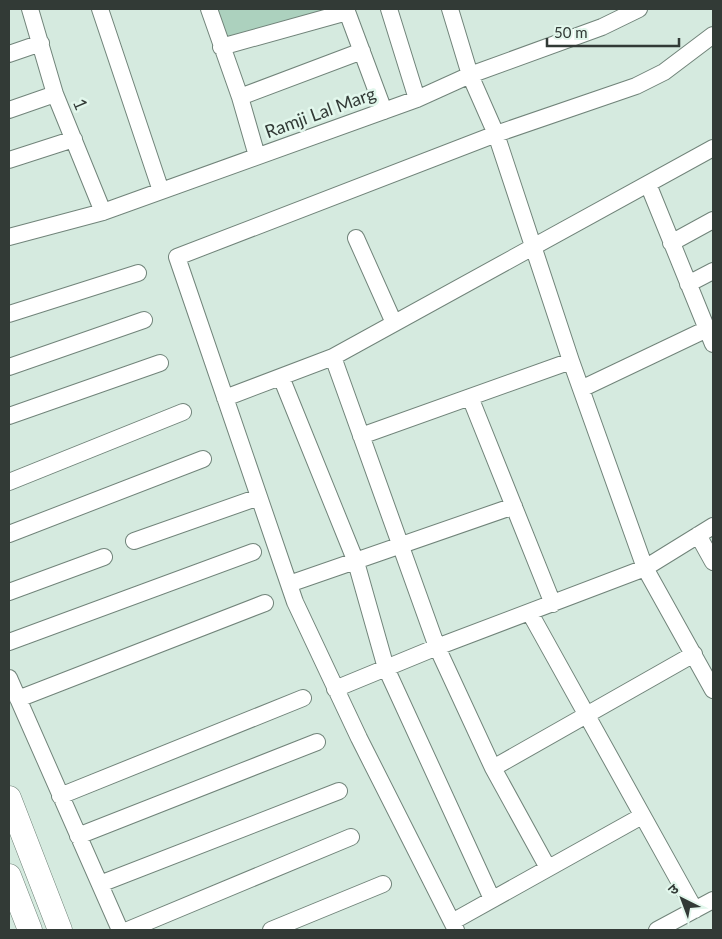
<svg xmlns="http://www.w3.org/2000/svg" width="722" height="939" viewBox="0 0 722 939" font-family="Lato,'Noto Sans Devanagari',sans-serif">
  <rect width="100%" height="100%" fill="#d5eadf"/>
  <path fill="#acd1be" d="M217,9H331L228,42Z"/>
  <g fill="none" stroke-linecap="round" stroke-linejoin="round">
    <defs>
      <path id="street" d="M30,9L55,94L103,212
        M100,9L161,191
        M209,9L240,97L257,156
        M346,9L384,111
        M389,9L417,99
        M450,9L470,75L496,134L571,361L645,568L713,690
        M221,47L347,12
        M9,54L41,43
        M240,97L362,51
        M9,110L55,94
        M9,160L74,139
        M648,184L713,344
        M9,237L103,212L417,99L470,75L602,27L639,9
        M356,238L394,323
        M671,243L713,220
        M688,284L713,271
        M9,314L138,273
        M333,357L437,647L493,768L548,868
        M9,367L144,320
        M281,377L356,562L386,668L492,899
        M581,389L707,329
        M470,397L553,604
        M225,398L333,357L713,148
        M9,416L160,363
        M361,436L571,361
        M9,482L183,412
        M9,534L203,459
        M698,535L713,562
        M134,541L259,497
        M289,584L514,506
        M9,592L104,557
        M530,613L695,910
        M9,642L253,552
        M9,678L120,930
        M335,689L437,647L645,568L713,526
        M18,699L265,603
        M493,768L694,654
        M60,796L303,698
        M78,836L317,742
        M100,884L339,791
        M452,922L642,816
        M128,930L351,837
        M271,930L383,884
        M456,930L359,738L295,602L177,257L496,134L636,86L664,72L713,35
        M657,930L713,900"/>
      <path id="secondary" d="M9,798L60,930
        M9,876L30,930"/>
    </defs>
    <use href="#street" stroke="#71847a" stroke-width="18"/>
    <use href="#secondary" stroke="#71847a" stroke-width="25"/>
    <use href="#street" stroke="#fff" stroke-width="16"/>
    <use href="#secondary" stroke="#fff" stroke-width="24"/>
  </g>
  <g text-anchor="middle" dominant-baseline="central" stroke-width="5" stroke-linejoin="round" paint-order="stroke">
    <g font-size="18" fill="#323a36" stroke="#e2f7ec">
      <text transform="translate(81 104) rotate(67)">1</text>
      <text transform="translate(320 112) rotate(-20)">Ramji Lal Marg</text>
    </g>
  </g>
  <rect width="722" height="939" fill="none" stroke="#323a36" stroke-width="20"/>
  <g transform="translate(682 899) rotate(318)" stroke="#e2f7ec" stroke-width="4" paint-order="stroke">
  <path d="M0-4L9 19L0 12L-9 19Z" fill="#323a36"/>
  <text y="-8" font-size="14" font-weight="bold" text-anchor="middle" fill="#323a36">उ</text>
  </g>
  <path d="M547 38v8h132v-8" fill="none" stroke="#323a36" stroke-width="2.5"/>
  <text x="554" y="38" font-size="15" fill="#323a36" stroke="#e2f7ec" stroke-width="4" paint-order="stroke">50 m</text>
</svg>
